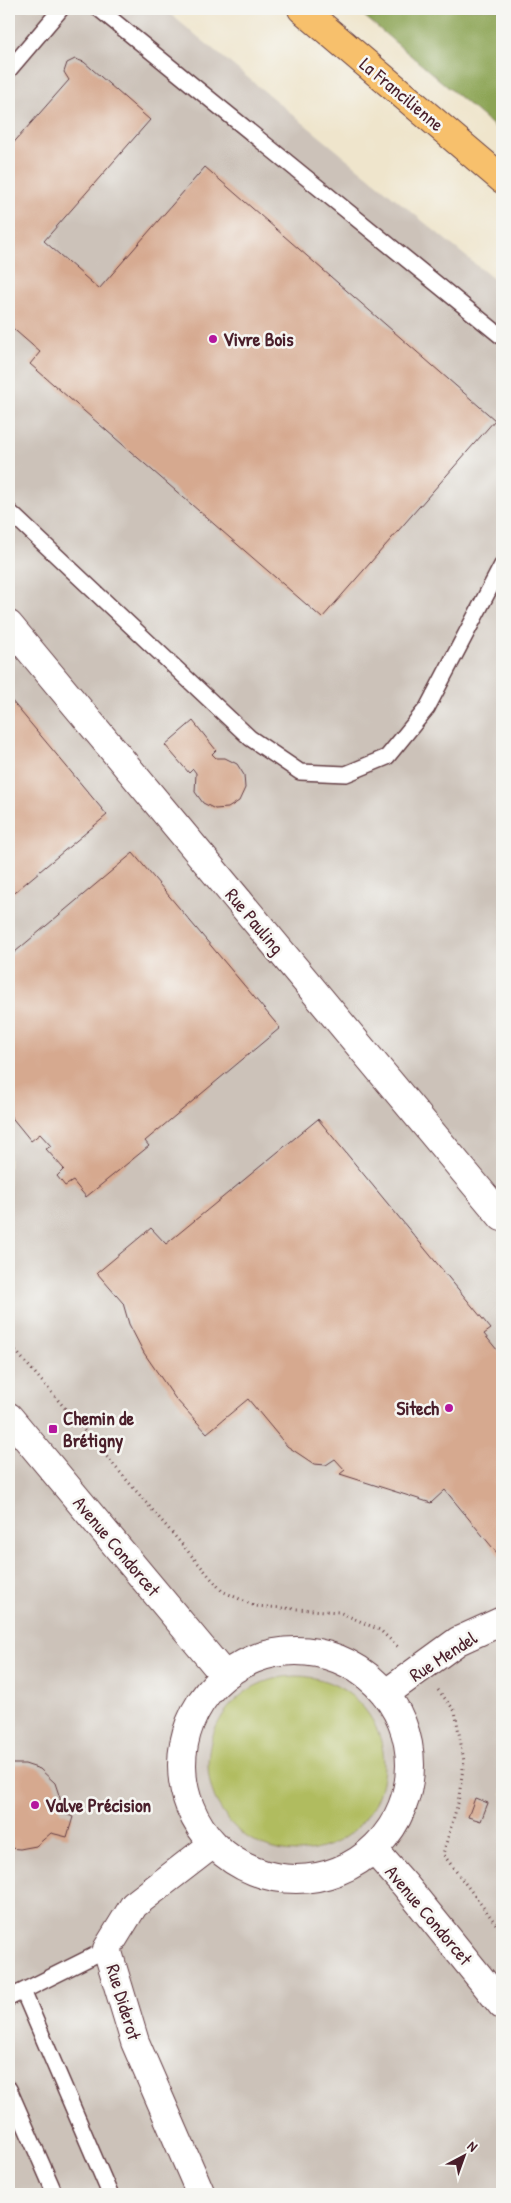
<svg xmlns="http://www.w3.org/2000/svg" width="511" height="2203" viewBox="0 0 511 2203" font-family="'Patrick Hand',sans-serif">
  <rect width="100%" height="100%" fill="#f6f6f2"/>
  <filter id="ink" filterUnits="userSpaceOnUse"><feTurbulence type="fractalNoise" baseFrequency=".02" numOctaves="2"/><feDisplacementMap in="SourceGraphic" scale="10" xChannelSelector="R" yChannelSelector="G"/><feConvolveMatrix kernelMatrix="1 2 1 2 8 2 1 2 1" color-interpolation-filters="sRGB"/></filter>
  <filter id="wash" filterUnits="userSpaceOnUse"><feTurbulence type="fractalNoise" baseFrequency=".0096" numOctaves="4" result="noise"/><feDisplacementMap in="SourceGraphic" scale="20" xChannelSelector="R" yChannelSelector="G"/><feGaussianBlur stdDeviation="1.12" result="paint"/><feColorMatrix in="noise" values="0 0 0 0 0 0 0 0 0 0 0 0 0 0 0 0 0 1.4 0 .05"/><feComposite in="paint" operator="in"/></filter>
  <g filter="url(#wash)">
    <rect width="100%" height="100%" fill="#efe5cc"/>
    <path fill="#ccc2b9" d="M9,9H164L502,286V2194H9Z"/>
    <path fill="#b0bc5e" stroke="#7d6e44" d="M208 1764a88 88 0 1 1 176 0a88 88 0 1 1-176 0Z"/>
    <path fill="#8ca455" stroke="#6b6240" d="M356,9H502V133Z"/>
    <g id="blocks">
      <path fill="#d6a98f" d="M75,59L84,62L150,120L44,241L99,289L205,167L495,420L322,618L30,364L40,352L9,325V148L69,80L64,72L67,63Z
        M11,700L107,815L9,897V702Z
        M193,721L216,750L212,754L216,758H225L237,764L244,775L245,788L239,801L228,808L215,809L203,803L195,792L196,773L193,769L189,773L165,745Z
        M133,853L280,1028L145,1141L149,1146L86,1197L73,1181L65,1186L57,1176L64,1169L46,1149L51,1146L40,1134L31,1141L9,1114V957Z
        M318,1119L491,1329L484,1334L502,1356V1559L445,1490L431,1503L340,1474L345,1470L335,1459L326,1465L314,1464L287,1446L248,1399L207,1433L175,1398L144,1353L129,1324L123,1303L97,1273L151,1228L166,1244Z
        M9,1764H25L40,1769L55,1783L60,1798V1812L73,1817L67,1837L51,1833L36,1846L20,1849L9,1848Z
        M475,1798L488,1803L481,1821L468,1817Z"/>
    </g>
  </g>
  <g filter="url(#ink)">
    <use href="#blocks" fill-opacity="0" stroke="#633d43" stroke-width="1"/>
    <g fill="none" stroke-linecap="round" stroke-linejoin="round">
      <defs>
        <path id="lane" d="M99,9L502,337
          M9,70L61,9
          M9,511L250,738L300,772L346,774L387,757L427,708L502,565
          M23,1991L110,2194
          M9,1998L107,1949
          M9,2089L55,2194"/>
        <path id="street" d="M9,625L502,1217
          M9,1417L225,1676
          M182 1765a114 114 0 1 1 228 0a114 114 0 1 1-228 0Z
          M385,1694L458,1641L502,1621
          M374,1850L405,1885L502,2005
          M201,2194L135,2042L107,1949L134,1905L213,1844"/>
        <path id="highway" d="M302,9L502,179"/>
      </defs>
      <use href="#lane" stroke="#633d43" stroke-width="18"/>
      <use href="#street" stroke="#633d43" stroke-width="30"/>
      <use href="#highway" stroke="#633d43" stroke-width="30"/>
      <path stroke="#633d43" stroke-width="3" stroke-dasharray="1 4" stroke-linecap="butt" d="M9,1343L222,1591L255,1606L339,1612L380,1630L398,1647
        M438,1690L455,1711L464,1761L458,1803L443,1854L502,1932"/>
      <use href="#lane" stroke="#fff" stroke-width="15"/>
      <use href="#street" stroke="#fff" stroke-width="28"/>
      <use href="#highway" stroke="#f7c06c" stroke-width="28"/>
    </g>
  </g>
  <g fill="#b5179e" stroke="#f6f6f2" stroke-width="2">
    <circle cx="213" cy="339" r="5"/>
    <circle cx="449" cy="1408" r="5"/>
    <rect x="48" y="1424" width="10" height="10" rx="2.5"/>
    <circle cx="35" cy="1805" r="5"/>
  </g>
  <g text-anchor="middle" dominant-baseline="central" stroke-width="5" stroke-linejoin="round" paint-order="stroke">
    <g font-size="19" fill="#4a1f2b" stroke="#f6f6f2">
      <text transform="translate(402 94) rotate(40)">La Francilienne</text>
      <text transform="translate(255 921) rotate(50)">Rue Pauling</text>
      <text transform="translate(117 1546) rotate(50)">Avenue Condorcet</text>
      <text transform="translate(443 1656) rotate(-33)">Rue Mendel</text>
      <text transform="translate(429 1915) rotate(50)">Avenue Condorcet</text>
      <text transform="translate(124 2002) rotate(73)">Rue Diderot</text>
    </g>
    <g font-size="19" font-weight="bold" fill="#4a1f2b" stroke="#f6f6f2" text-anchor="start">
      <text x="223" y="339">Vivre Bois</text>
      <text x="439" y="1408" text-anchor="end">Sitech</text>
      <text x="63" y="1418">Chemin de<tspan x="63" dy="22">Brétigny</tspan></text>
      <text x="45" y="1805">Valve Précision</text>
    </g>
  </g>
  <rect width="511" height="2203" fill="none" stroke="#f6f6f2" stroke-width="30"/>
  <g transform="translate(464 2156) rotate(41)" stroke="#f6f6f2" stroke-width="4" paint-order="stroke">
  <path d="M0-4L9 19L0 12L-9 19Z" fill="#4a1f2b"/>
  <text y="-8" font-size="14" font-weight="bold" text-anchor="middle" fill="#4a1f2b">N</text>
  </g>
</svg>
